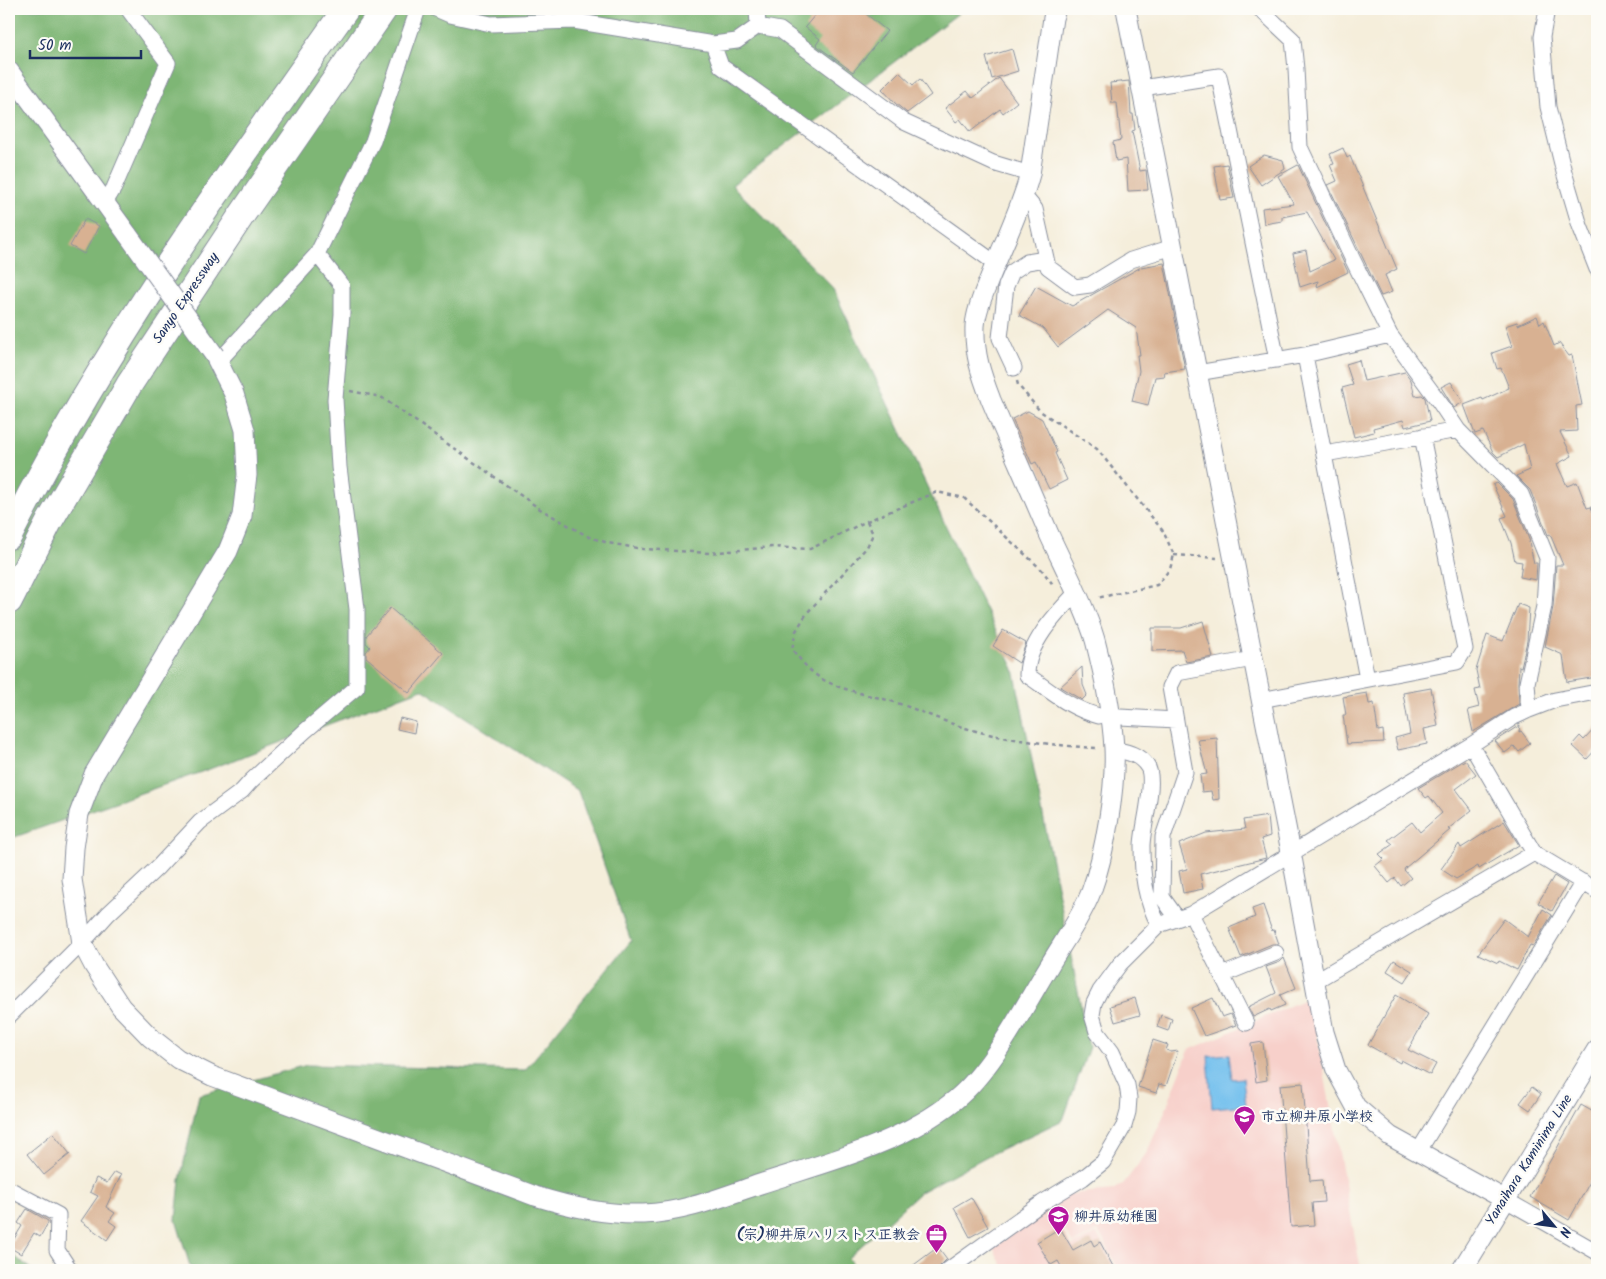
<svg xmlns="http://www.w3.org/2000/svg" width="1606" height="1279" viewBox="0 0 1606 1279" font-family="Kalam,'Klee One',sans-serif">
  <rect width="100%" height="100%" fill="#fdfcf7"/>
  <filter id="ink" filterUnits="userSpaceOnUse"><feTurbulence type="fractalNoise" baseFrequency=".02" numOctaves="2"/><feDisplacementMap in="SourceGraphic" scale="10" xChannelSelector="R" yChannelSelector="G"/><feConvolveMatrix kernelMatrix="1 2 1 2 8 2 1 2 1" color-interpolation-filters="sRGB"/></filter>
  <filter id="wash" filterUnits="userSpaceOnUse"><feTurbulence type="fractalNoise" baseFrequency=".0096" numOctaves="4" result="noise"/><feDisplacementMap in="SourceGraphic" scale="20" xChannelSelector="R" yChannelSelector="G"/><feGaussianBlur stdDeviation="1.12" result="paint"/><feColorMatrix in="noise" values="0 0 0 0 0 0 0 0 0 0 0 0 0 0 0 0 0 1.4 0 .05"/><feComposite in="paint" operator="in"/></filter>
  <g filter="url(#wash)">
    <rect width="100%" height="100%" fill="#f5eedb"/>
    <path fill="#f7d0ca" d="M1310,997L1361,1270H1119L1098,1231L1073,1244L1051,1206L1069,1194L1114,1190L1124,1183L1146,1154L1162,1119L1189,1050Z
      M1049,1207L1072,1246L1097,1233L1117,1270H1005L993,1248Z"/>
    <path fill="#7eb674" stroke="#4c7269" d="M9,9H964L732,185L832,287L1014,669L1089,1047L1063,1120L991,1154L920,1192L848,1258L858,1270H196L190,1266L176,1220L180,1180L199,1095L307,1065L525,1070L631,941L578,791L422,689L207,770L9,839Z
      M9,1252L32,1270H9Z"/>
    <path fill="#73c0ed" stroke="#4778a6" d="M1229,1054L1232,1079L1243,1078L1246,1105L1212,1108L1208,1056Z"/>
    <g id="blocks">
      <path fill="#d8b192" d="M820,9H860L887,31L853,72L816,45L820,39L805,27Z
        M1012,49L1018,71L992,79L986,57Z
        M899,72L913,85L920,79L931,95L907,113L895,103L882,89Z
        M999,78L1017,102L1003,113L1000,109L970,132L960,119L956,122L945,108L967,91L973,98Z
        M1129,81L1131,114H1133L1135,130L1132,131L1140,171L1146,170L1148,190L1128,191L1126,159L1116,161L1113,142L1121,140L1117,103H1112L1110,83Z
        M1343,148L1347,158L1350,156L1397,269L1385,275L1392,292L1381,296L1328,185L1337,181L1330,165L1334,164L1330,154Z
        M1264,155L1283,160L1285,169L1261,185L1248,166Z
        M1227,164L1234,198L1220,200L1214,166Z
        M1298,165L1348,272L1317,287L1318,281L1300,287L1293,253L1306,250L1310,271L1334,260L1307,212L1282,217V221L1264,224L1262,208L1294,204L1278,176Z
        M85,219L99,226L84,254L70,246Z
        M1164,263L1185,369L1164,372L1165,376L1155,377L1148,405L1132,401L1139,371L1137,355H1140L1136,328L1108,310L1058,347L1043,328L1019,315L1036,286L1072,306L1141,267Z
        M1537,316L1540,324L1544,321L1554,346L1559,343L1569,356L1572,355L1582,405L1576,406L1577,431L1560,432L1572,456L1557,464L1567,486L1577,482L1587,508L1591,507L1597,523V593L1595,612L1597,613V623L1593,632L1597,633V643L1593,653L1597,677L1567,682L1563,655L1545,647L1553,607L1556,565H1563L1550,534L1548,535L1530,490L1516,476L1530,470L1524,444L1498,457L1493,452L1483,431L1475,434L1464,405L1482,398L1483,400L1509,388L1501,368L1497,369L1492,353L1512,346L1505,326L1517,322L1518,325Z
        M1359,360L1364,381L1405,372L1411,380L1415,396L1422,395L1425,398L1430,421L1405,427L1403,420L1373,428L1374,432L1354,437L1342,388L1353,385L1346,364Z
        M1451,382L1463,402L1454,408L1441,387Z
        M1028,411L1042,419L1057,452L1055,453L1067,480L1049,489L1036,462L1032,464L1012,419Z
        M1497,483L1513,499L1530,542H1529L1534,563H1537L1536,580L1520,577L1522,562L1515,561L1511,543L1501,518L1507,516L1493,485Z
        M1518,604L1529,608L1527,641L1521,667L1519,666L1518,683L1519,704L1473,732L1468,710L1479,707L1475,690L1480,689L1476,670L1487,635L1503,641Z
        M390,608L443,653L409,693L366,657V652L370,647L366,643V636Z
        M1203,621L1213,657L1186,662L1182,650L1152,651V628H1181Z
        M1003,630L1026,643L1019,663L993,646Z
        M1082,667L1083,685L1087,695L1082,700L1060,687Z
        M1431,688L1438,726L1424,729L1427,744L1398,750L1395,738L1410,734L1403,693Z
        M1367,693L1369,704L1374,703L1378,731L1383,730L1384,742L1347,744L1343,715H1346L1343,697Z
        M400,718L416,722L414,733L397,729Z
        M1520,725L1519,732L1521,731L1530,743L1519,752L1514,746L1505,753L1495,741Z
        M1597,726V748L1587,759L1572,745L1580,736L1584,740Z
        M1217,738L1219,799L1213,800L1211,791L1202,792L1200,775L1207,774L1198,740Z
        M1465,760L1476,774L1456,789L1472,810L1448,829L1450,830L1405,868L1404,870L1411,878L1401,886L1395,878L1389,883L1375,866L1384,859L1379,854L1393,844L1388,840L1412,822L1420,832L1442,813L1429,796L1426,798L1418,788Z
        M1268,816L1270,836L1261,839L1266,858L1200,874L1203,889L1183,893L1179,871L1187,869L1179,844L1206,833L1245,829L1243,820Z
        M1504,821L1519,845L1479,869L1478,866L1456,879L1441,869L1459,844L1461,848Z
        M1554,876L1567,884L1552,911L1538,903Z
        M1263,905L1272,931L1274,930L1279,944H1272L1241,957L1229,928L1255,917L1252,909Z
        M1543,909L1552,915L1533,946L1530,945L1517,970L1499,961L1498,963L1478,954L1504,919L1528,937Z
        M1284,958L1296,988L1280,995L1285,1005L1271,1011L1270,1009L1253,1017L1248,1007L1276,993L1266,967L1280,962Z
        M1394,960L1412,971L1405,982L1387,971Z
        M1396,995L1428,1014L1408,1050L1436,1064L1430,1075L1401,1060L1400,1063L1368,1045Z
        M1135,998L1140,1015L1115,1022L1110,1006Z
        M1213,998L1222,1017L1231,1014L1236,1025L1204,1036L1191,1008Z
        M1161,1015L1172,1019L1168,1031L1157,1027Z
        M1153,1040L1168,1045L1166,1050L1171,1052L1178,1051L1166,1086L1159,1084L1156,1093L1138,1087Z
        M1263,1042L1267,1080L1256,1082L1251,1044Z
        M1303,1083L1310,1181L1322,1180L1324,1202L1312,1203L1314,1225L1291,1227L1280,1085Z
        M1532,1087L1541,1094L1530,1110L1520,1103Z
        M1581,1105L1597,1114V1169L1569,1220L1530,1197Z
        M53,1133L70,1154L44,1175L27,1154Z
        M115,1172L121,1175L106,1207L115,1213L109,1221L116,1226L107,1240L81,1221L98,1196L90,1192L96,1178L107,1183Z
        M971,1197L988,1227L970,1237L954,1207Z
        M27,1209L48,1221V1223L40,1237L34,1233L21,1254L9,1247L22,1226L18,1223Z
        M1060,1228L1073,1250L1091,1240L1094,1246L1100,1242L1115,1270H1063L1058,1261L1051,1265L1037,1242Z
        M938,1247L947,1259L939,1267L935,1270H907Z"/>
    </g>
  </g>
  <g filter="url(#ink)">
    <use href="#blocks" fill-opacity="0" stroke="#888e9c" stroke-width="1"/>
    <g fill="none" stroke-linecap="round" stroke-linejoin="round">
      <defs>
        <path id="minor" d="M436,9L450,15L491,24L574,21L713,44L737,41L758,26L780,30L904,122L993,163L1030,174
          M757,9L758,26
          M1260,9L1293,40L1296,69L1300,147L1352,258L1390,335L1440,403L1458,430L1521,494L1547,558L1544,606L1527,683L1529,710
          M1547,9L1542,37L1548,107L1564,172L1580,226L1597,269
          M713,44L721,66L995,263
          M1142,88L1219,76L1277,360
          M1024,196L1035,209L1048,267L1075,287L1090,285L1131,260L1173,247
          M105,203L114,188L168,63L128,9
          M1305,355L1367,679
          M218,362L317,254L373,141L418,9
          M1014,368L1000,338L1006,286L1012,272L1027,262L1046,259
          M1197,373L1305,355L1390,335
          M1325,454L1458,430
          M1076,593C1056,614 1027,644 1027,675C1052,692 1069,708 1099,716
          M1261,700L1457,662L1465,649L1422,436
          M1120,717L1176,720
          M1471,745L1534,853L1597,891
          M1114,749C1127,752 1139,754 1147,766C1157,779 1142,828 1142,846C1142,875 1145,899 1159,925
          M1191,914L1246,1023
          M1177,918L1162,897L1163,837L1185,772L1170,687L1177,673L1253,659
          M1222,975L1276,953
          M1315,981L1534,853
          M9,1016L82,943L108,914L158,867L200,822L242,791L251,781L305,731L357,687V609L339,467L335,399L342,314V286L317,254
          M1418,1152L1583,882
          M9,1191H13L58,1215L57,1250L70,1270
          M1504,1199L1597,1252
          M948,1270L1042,1203L1083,1178L1103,1162L1124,1126L1128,1112L1129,1098L1127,1085L1112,1052L1097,1032L1092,1015L1094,1003L1100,991L1120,964L1159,925L1191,914L1471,745L1514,717L1529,710L1555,700L1597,692"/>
        <path id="tertiary" d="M1126,9L1291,852L1324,1032L1336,1070L1356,1107L1390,1136L1504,1199
          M9,71L128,235
          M215,356L234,394L245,430L247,475L242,516L228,551L94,774L79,814L74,848L72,879L82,943L94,966L121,1007L150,1037L178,1059L212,1076L535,1196C571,1207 605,1215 643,1214C683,1213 722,1197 760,1184C827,1162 899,1145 955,1100C993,1069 1023,1008 1049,966C1063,942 1081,918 1091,892C1105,854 1116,788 1114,748C1112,712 1104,675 1095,640C1085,606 1064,567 1049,534C1030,489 1010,445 991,400C981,374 974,354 975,326C976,312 982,297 987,285C1001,248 1020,212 1030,174L1053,18L1056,9"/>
        <path id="secondary" d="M1462,1270L1597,1050"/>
        <path id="motorway" d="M9,536C103,349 225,179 346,9
          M9,601L49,522L129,385L241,216L384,9"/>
      </defs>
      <use href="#minor" stroke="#888e9c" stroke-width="17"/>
      <use href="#tertiary" stroke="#888e9c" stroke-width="21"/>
      <use href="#secondary" stroke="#888e9c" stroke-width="22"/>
      <use href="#motorway" stroke="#888e9c" stroke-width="28"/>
      <path stroke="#888e9c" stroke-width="2.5" stroke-dasharray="4 4" stroke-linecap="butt" d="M1017,381L1018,385L1040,411L1097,449L1163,531L1174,555L1170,569L1157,585L1097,598
        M350,391L381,397L540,509L589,537L608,543L643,549L709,553L772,547L810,549L867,521L937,492L964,498L1042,570L1054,586
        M867,521L873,534L867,547L807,613L796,631L792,649C800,660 810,672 822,679C842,691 872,695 894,702C916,709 937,719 959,726C998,739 1057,746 1098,748
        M1174,555L1217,558"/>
      <use href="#minor" stroke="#fff" stroke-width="15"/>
      <use href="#tertiary" stroke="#fff" stroke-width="19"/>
      <use href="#secondary" stroke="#fff" stroke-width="20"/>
      <use href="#motorway" stroke="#fff" stroke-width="26"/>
      <defs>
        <path id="tertiary-bridge" d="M128,235L215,356"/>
      </defs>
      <use href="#tertiary-bridge" stroke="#888e9c" stroke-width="21" stroke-linecap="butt"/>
      <use href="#tertiary-bridge" stroke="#fff" stroke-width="19"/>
    </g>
  </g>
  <defs>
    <symbol id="school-pin" viewBox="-11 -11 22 30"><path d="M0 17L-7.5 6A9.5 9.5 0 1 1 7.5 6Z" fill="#b5179e" stroke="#fdfcf7"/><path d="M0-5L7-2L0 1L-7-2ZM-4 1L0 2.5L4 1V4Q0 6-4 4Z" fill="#fff"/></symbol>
    <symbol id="office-pin" viewBox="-11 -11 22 30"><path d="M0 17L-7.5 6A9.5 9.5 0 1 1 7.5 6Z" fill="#b5179e" stroke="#fdfcf7"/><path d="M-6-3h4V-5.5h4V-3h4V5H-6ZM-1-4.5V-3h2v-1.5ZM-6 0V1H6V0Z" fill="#fff"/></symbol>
  </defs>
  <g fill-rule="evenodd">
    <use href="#school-pin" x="1232" y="1104" width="25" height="34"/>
    <use href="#school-pin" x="1046" y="1204" width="25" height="34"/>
    <use href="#office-pin" x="924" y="1222" width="25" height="34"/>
  </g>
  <g text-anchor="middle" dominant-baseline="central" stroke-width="5" stroke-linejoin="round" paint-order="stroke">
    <g font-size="14" fill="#1b2f5e" stroke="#fdfcf7">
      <text transform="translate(186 298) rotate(-56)">Sanyo Expressway</text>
      <text transform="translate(1529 1160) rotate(-58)">Yanaihara Kaminima Line</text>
    </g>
    <g font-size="14" font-weight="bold" fill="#1b2f5e" stroke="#fdfcf7" text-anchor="start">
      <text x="1261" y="1117">市立柳井原小学校</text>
      <text x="1074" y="1217">柳井原幼稚園</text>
      <text x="920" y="1235" text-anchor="end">(宗)柳井原ハリストス正教会</text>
    </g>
  </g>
  <rect width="1606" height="1279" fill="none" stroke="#fdfcf7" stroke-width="30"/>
  <g transform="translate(1554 1226) rotate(119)" stroke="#fdfcf7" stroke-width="4" paint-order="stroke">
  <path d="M0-4L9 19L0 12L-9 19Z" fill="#1b2f5e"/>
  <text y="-8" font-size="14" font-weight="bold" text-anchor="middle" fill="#1b2f5e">N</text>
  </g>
  <path d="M30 50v8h111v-8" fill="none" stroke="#1b2f5e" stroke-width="2.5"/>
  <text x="38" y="50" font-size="15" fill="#1b2f5e" stroke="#fdfcf7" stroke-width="4" paint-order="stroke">50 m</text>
</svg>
